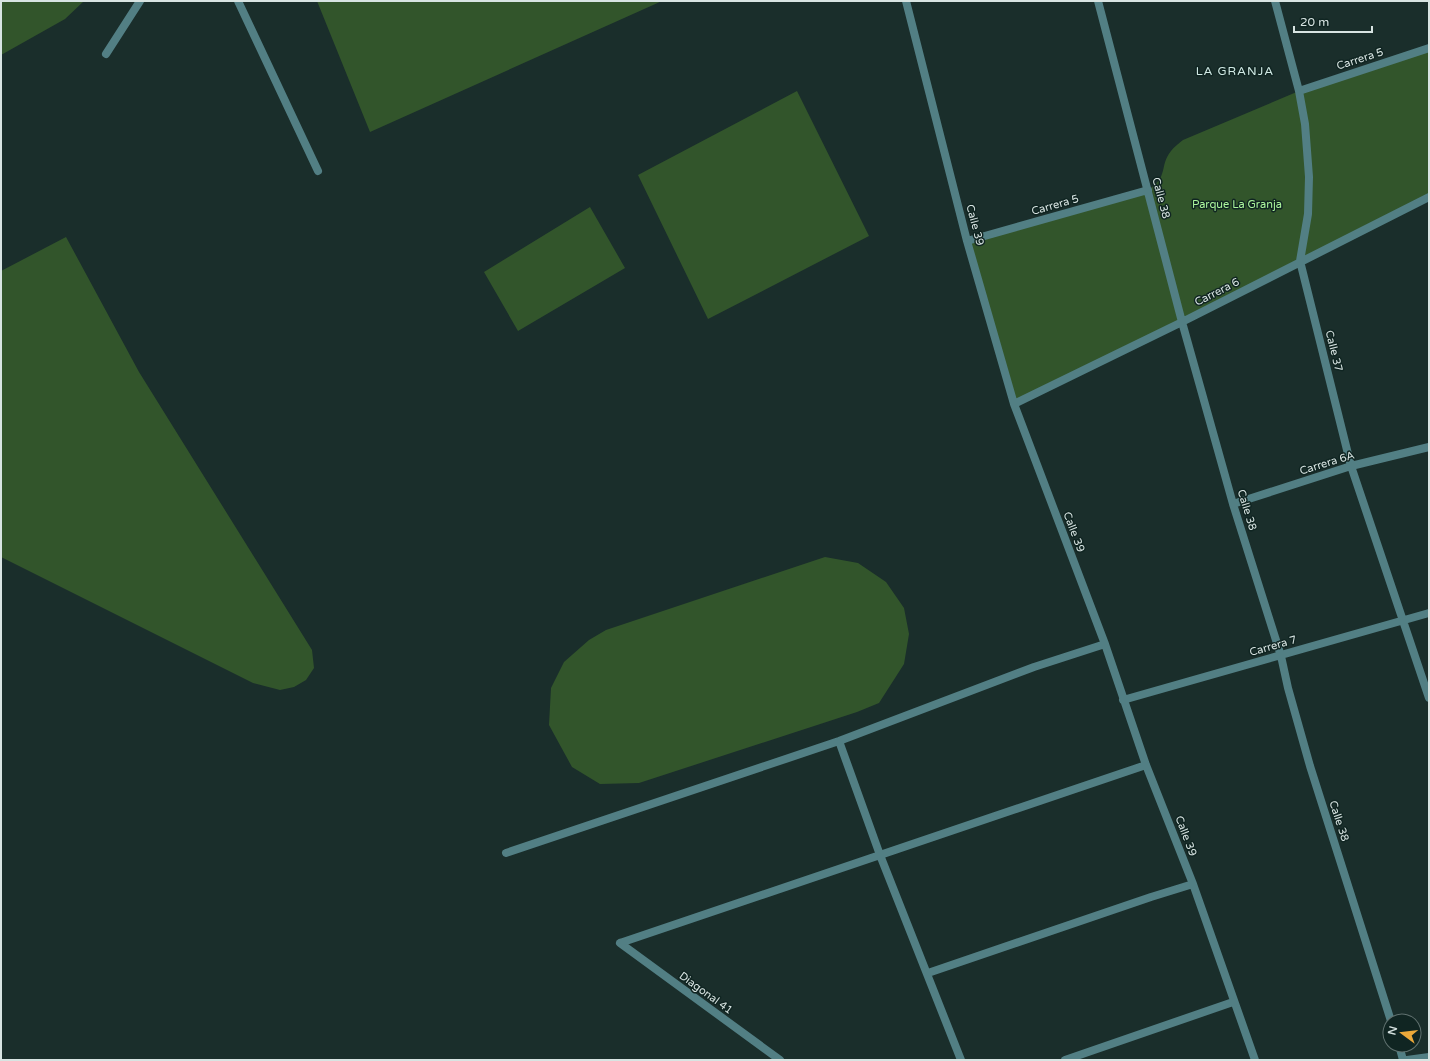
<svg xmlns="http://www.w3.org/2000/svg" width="1430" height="1061" viewBox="0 0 1430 1061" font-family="'Varela Round',sans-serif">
  <rect width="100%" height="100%" fill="#1a2e2b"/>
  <path fill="#32552b" d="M1,1H84L65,19L1,55Z
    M317,1H662L370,132Z
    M1429,48V197L1014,404L967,241L1148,190C1169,177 1159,166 1171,151C1174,147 1179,143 1183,140L1299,91Z
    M797,91L869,236L708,319L638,175Z
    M590,207L625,268L518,331L484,272Z
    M66,237L139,372L312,650L314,668L306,680L294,687L280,690L253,683L1,557V271Z
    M825,557L858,563L886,582L904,608L909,634L904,664L879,703L857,712L639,783L600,784L572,767L549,725L551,688L564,662L589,640L606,630Z"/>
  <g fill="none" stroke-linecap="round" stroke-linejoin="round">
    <path stroke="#527f84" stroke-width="8" d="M238,1L318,171
      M106,54L140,1"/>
    <path stroke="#527f84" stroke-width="8" d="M906,1L967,241L1014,404L1105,644L1146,765L1193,884L1255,1060
      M1098,1L1182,322L1233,504L1281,656L1288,688L1310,766L1391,1021
      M1275,1L1299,91L1305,124L1309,177L1308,214L1300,261L1351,466L1429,698
      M1299,91L1429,48
      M967,241L1148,190
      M1014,404L1182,322L1429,197
      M1233,504L1351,466L1429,447
      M1123,700L1429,613
      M839,741L880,855L961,1060
      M506,853L839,741L1034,667L1105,644
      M620,943L1146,765
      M620,943L780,1060
      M928,973L1151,897L1193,884
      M1399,1045L1403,1060
      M1065,1060L1233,1002
      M1407,1060L1429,1057"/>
  </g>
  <g text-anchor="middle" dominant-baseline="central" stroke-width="3" stroke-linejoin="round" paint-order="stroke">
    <g font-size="11" fill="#d8e4e2" stroke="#102522">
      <text transform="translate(1360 59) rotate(-18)">Carrera 5</text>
      <text transform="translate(1161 198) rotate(75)">Calle 38</text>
      <text transform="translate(1055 205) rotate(-16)">Carrera 5</text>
      <text transform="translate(975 225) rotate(75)">Calle 39</text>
      <text transform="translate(1217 292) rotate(-27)">Carrera 6</text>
      <text transform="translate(1334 351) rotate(76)">Calle 37</text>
      <text transform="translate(1327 463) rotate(-17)">Carrera 6A</text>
      <text transform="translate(1247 510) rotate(73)">Calle 38</text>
      <text transform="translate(1074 532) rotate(69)">Calle 39</text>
      <text transform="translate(1273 646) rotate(-16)">Carrera 7</text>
      <text transform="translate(1339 821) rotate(72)">Calle 38</text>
      <text transform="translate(1186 836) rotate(69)">Calle 39</text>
      <text transform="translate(706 993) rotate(36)">Diagonal 41</text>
    </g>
    <g font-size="11" fill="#abf59c" stroke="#102522">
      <text x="1237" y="204">Parque La Granja</text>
    </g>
    <g font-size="12" letter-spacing="1" fill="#d1eae5" stroke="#102522">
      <text x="1235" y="71">LA GRANJA</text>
    </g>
  </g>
  <rect width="1430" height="1061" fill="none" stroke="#d8e4e2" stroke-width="4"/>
  <g transform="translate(1402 1033) rotate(285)"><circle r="19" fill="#102522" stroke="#60716f"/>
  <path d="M0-3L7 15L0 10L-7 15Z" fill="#eca93a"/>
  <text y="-6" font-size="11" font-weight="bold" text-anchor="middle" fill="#d8e4e2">N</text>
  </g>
  <path d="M1294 26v6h78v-6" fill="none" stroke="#d8e4e2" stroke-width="2"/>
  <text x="1300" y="26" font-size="12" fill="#d8e4e2" stroke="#102522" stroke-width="3" paint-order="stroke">20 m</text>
</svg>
